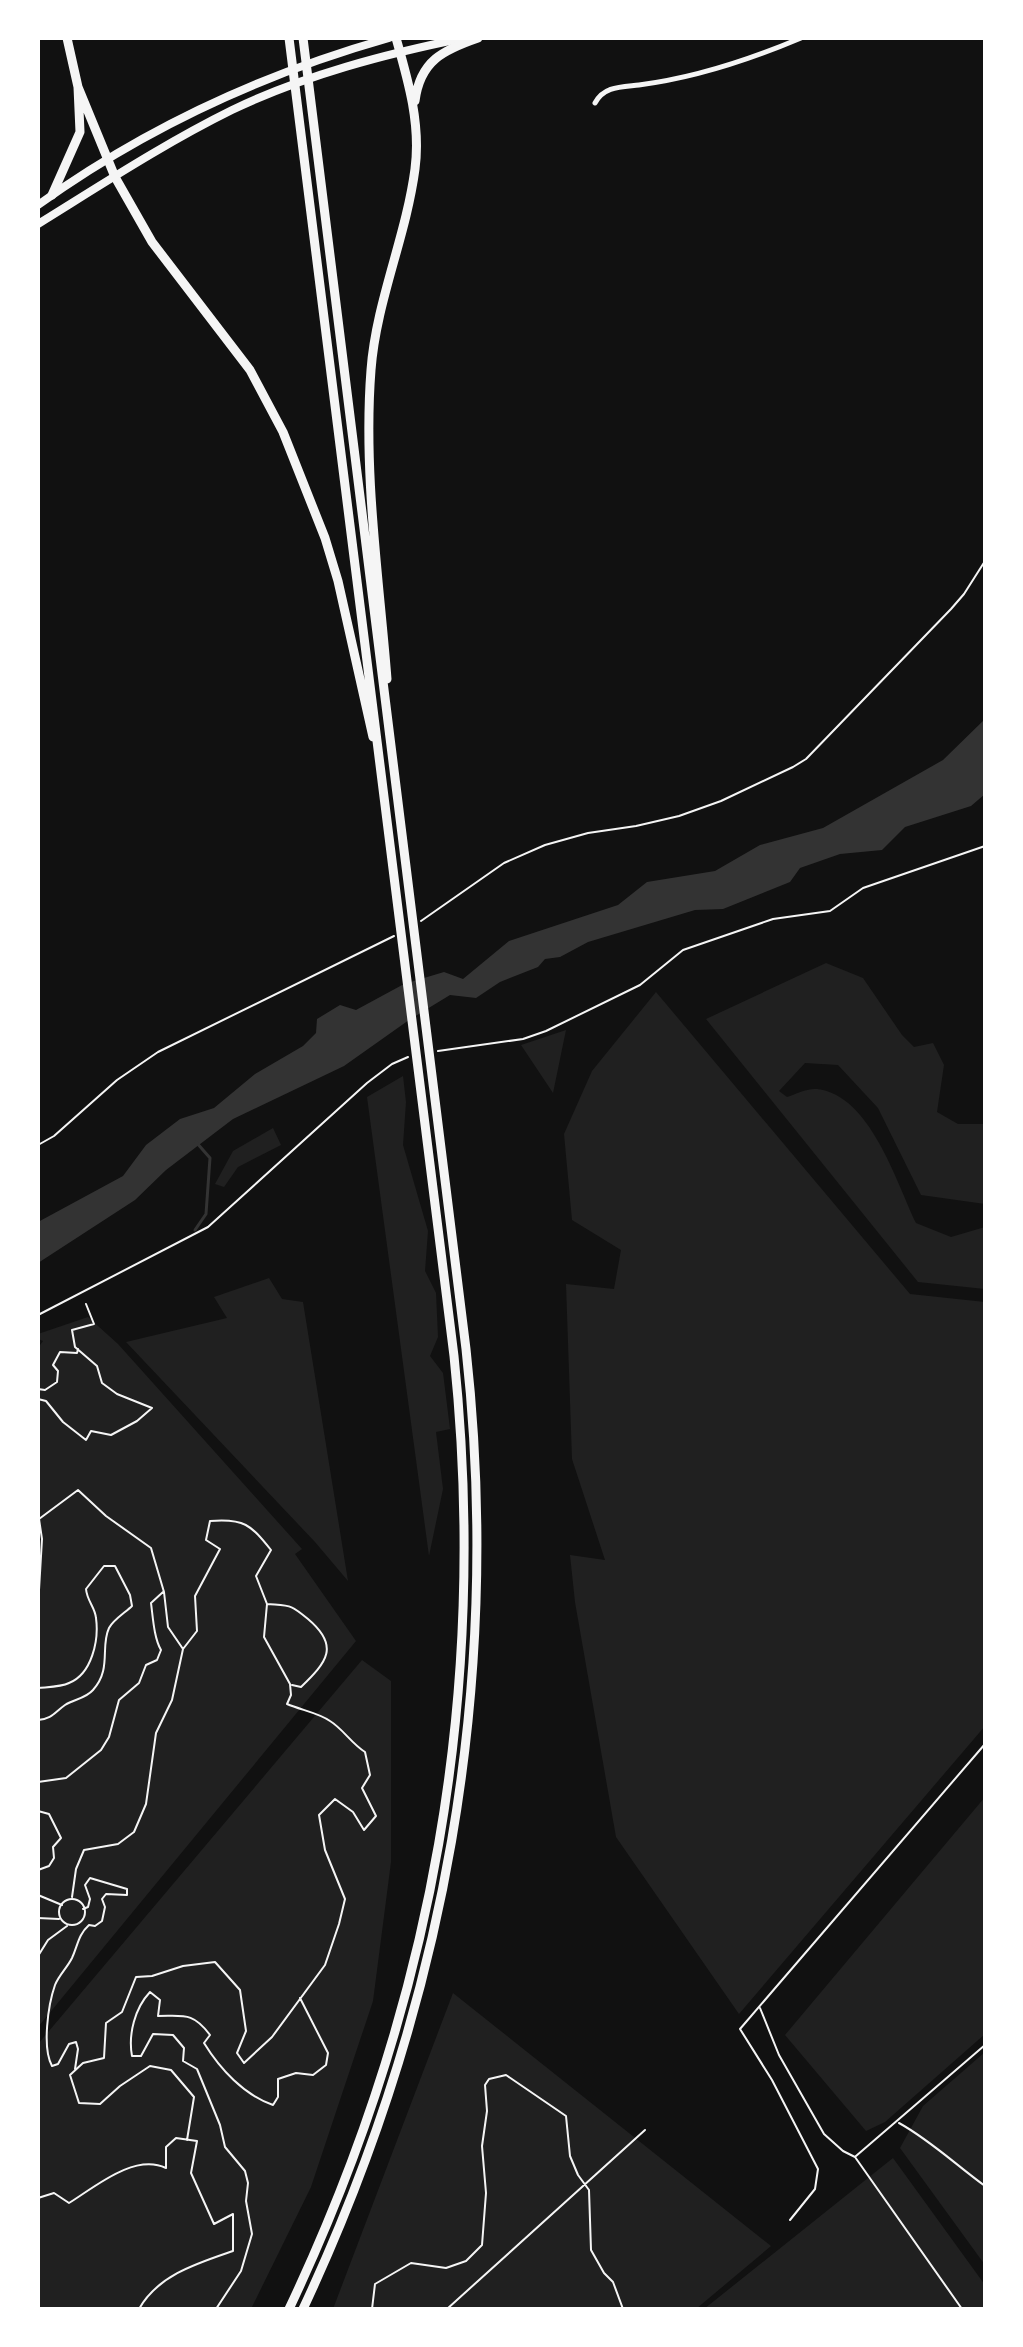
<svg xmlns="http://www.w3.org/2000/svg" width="1023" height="2347" viewBox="0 0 1023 2347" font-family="'Varela Round',sans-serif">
  <rect width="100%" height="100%" fill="#111"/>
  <path fill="#202020" d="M826,963L863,978L902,1035L914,1047L933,1043L944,1065L937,1112L958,1124H985V1204L921,1195L878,1108L838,1065L805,1063L779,1091L787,1097C796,1094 807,1088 817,1089C870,1095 896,1181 916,1223L951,1237L985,1227V1289L918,1282L706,1019Z
    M656,992L910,1294L985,1302V1726L739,2014L616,1837L575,1602L570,1555L605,1560L572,1459L566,1284L614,1289L621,1250L572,1220L564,1134L592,1071Z
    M566,1030L553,1093L521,1045Z
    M403,1076L406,1102L403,1145L428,1231L425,1271L436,1293L438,1337L430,1356L443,1373L450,1429L436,1432L443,1489L429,1556L367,1097Z
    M273,1128L281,1145L238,1167L224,1187L215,1184L233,1151Z
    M269,1278L282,1299L303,1302L348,1581L315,1542L126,1342L227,1318L214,1297Z
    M88,1317L118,1344L302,1549L295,1554L356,1641L38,2027V1348L43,1341L38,1339V1334Z
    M362,1660L391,1681V1862L373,2001L311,2187L251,2309H38V2044Z
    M985,1797V2034L885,2122L866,2131L785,2035Z
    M453,1993L771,2246L696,2309H333Z
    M985,2052V2265L900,2148L923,2106Z
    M893,2158L985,2285V2309H704Z"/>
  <path fill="#333" d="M985,719V794L971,806L905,827L882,850L840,854L800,868L790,882L723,909L695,910L588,942L560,957L545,959L538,967L500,982L476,998L450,995L409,1020L344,1066L233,1119L166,1170L135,1200L38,1263V1222L123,1176L146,1145L180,1119L214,1108L255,1074L303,1046L316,1033L317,1019L340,1005L356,1010L404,984L444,972L463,979L509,941L618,905L647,882L715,871L760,845L823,828L943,760Z"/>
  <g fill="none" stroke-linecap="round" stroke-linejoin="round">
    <path stroke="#333" stroke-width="3" d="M195,1230L206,1214L210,1158L196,1142"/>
    <path stroke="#f5f5f5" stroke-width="2" d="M421,921L504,863L545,845L588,833L636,826L679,816L721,801L793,767L806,759L951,609L964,594L985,561
      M438,1051L523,1039L546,1031L640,985L683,950L773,919L830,911L863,888L985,846
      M38,1145L54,1136L117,1080L158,1052L394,936
      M38,1315L208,1227L367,1083L392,1064L408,1057
      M38,1389L45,1390L57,1382L58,1371L53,1365L60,1352L77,1353L78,1349
      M38,1399L46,1401L63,1422L86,1440L91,1431L111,1435L137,1421L152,1408L117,1394L102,1383L97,1366L75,1347L72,1330L94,1324L86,1304
      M267,1604C291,1606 290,1604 308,1619C340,1646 327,1662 301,1687L292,1685
      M38,1607L42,1539L39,1519L78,1490L106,1516L151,1548L164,1592L168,1627L183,1649L172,1700L156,1733L146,1804L134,1832L118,1844L84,1850L76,1869L72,1897
      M183,1649L197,1631L195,1596L220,1549L206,1540L210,1521C244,1518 251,1525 271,1550L256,1576L267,1604L264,1637L290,1684L291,1695L287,1704C301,1710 319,1713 330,1721C343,1729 351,1743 365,1752L370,1775L362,1788L376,1816L364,1830L353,1812L335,1799L319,1815L325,1850L345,1899L339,1924L325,1965L272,2037L244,2063L237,2053L246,2031L240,1990L215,1962L183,1966L152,1976L136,1977L122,2012L106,2023L104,2058L83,2063L70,2075L79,2103L100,2104L120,2086L150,2066L171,2070L194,2097L187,2140
      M38,1688C47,1687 61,1687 69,1683C92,1674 99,1640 96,1618C95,1607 87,1601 86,1589L104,1566H115L130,1595L132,1606C126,1612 113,1620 109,1628C100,1647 112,1669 93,1690C85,1699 74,1699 65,1705C55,1712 52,1719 38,1720
      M38,1782L66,1778L101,1750L109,1737L119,1700L139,1683L146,1665L157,1660L161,1650C154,1638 153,1618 151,1603L163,1592
      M38,1811L49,1814L61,1838L53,1847L54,1858L49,1866L38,1870
      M38,1895L62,1905
      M59 1912a13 13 0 1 1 26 0a13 13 0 1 1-26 0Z
      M38,1918L59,1919
      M38,1956L48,1940L67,1926
      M760,2008L779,2055L824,2134L843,2151L855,2157L962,2309
      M75,2069L78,2049L76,2042L69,2044L58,2064L52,2066C42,2048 48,2005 55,1985C59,1975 67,1968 72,1958C78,1945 78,1935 89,1925L95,1926L102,1921L105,1907L102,1899L106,1894L127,1895V1889L90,1878L85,1885L90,1899L88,1907L83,1909
      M899,2123C930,2140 956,2165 985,2186
      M856,2156L985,2045
      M38,2198L54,2193L69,2203C95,2187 134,2153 166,2168V2147L176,2138L197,2141L191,2173L214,2224L233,2214V2251C198,2263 158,2275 139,2309
      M790,2220L815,2189L818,2169L772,2080L740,2029L985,1744
      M216,2309L241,2271L252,2234L246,2201L248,2183L245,2171L225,2147L220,2125L197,2069L183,2061L184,2048L173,2035L153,2034L141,2056H132C128,2034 135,2008 150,1992L160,2000L158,2016C184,2016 193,2012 210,2035L204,2043C220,2069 244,2095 273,2105L278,2097V2079L296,2073L313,2075L326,2065L328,2053L300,1998
      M372,2309L375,2284L411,2263L446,2268L466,2261L482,2245L486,2193L482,2146L487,2111L485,2085L489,2079L506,2075L566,2116L570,2156L578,2175L589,2190L591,2250L604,2273L613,2282L623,2309
      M447,2309L645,2130"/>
    <path stroke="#f5f5f5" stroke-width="5" d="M595,103C604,86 621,87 639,85C694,78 749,60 801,38"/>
    <path stroke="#f5f5f5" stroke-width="8" d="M38,205C145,128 262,74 389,38
      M38,224C101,185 165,143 232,110C305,75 385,54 464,38"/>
    <path stroke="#f5f5f5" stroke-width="9" d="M289,38L454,1356C489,1691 433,2005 289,2309
      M303,38L466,1349C503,1683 445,2006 303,2309
      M78,87L115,177L152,242L250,370L283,432L325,538L338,581L373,737
      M415,101C420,61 443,50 478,38
      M52,195L80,132L78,87L67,38
      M387,679C379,577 363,472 371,370C376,302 406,237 415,169C421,124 408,80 396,38"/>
  </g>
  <rect width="1023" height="2347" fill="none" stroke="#ffffff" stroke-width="80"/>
</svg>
